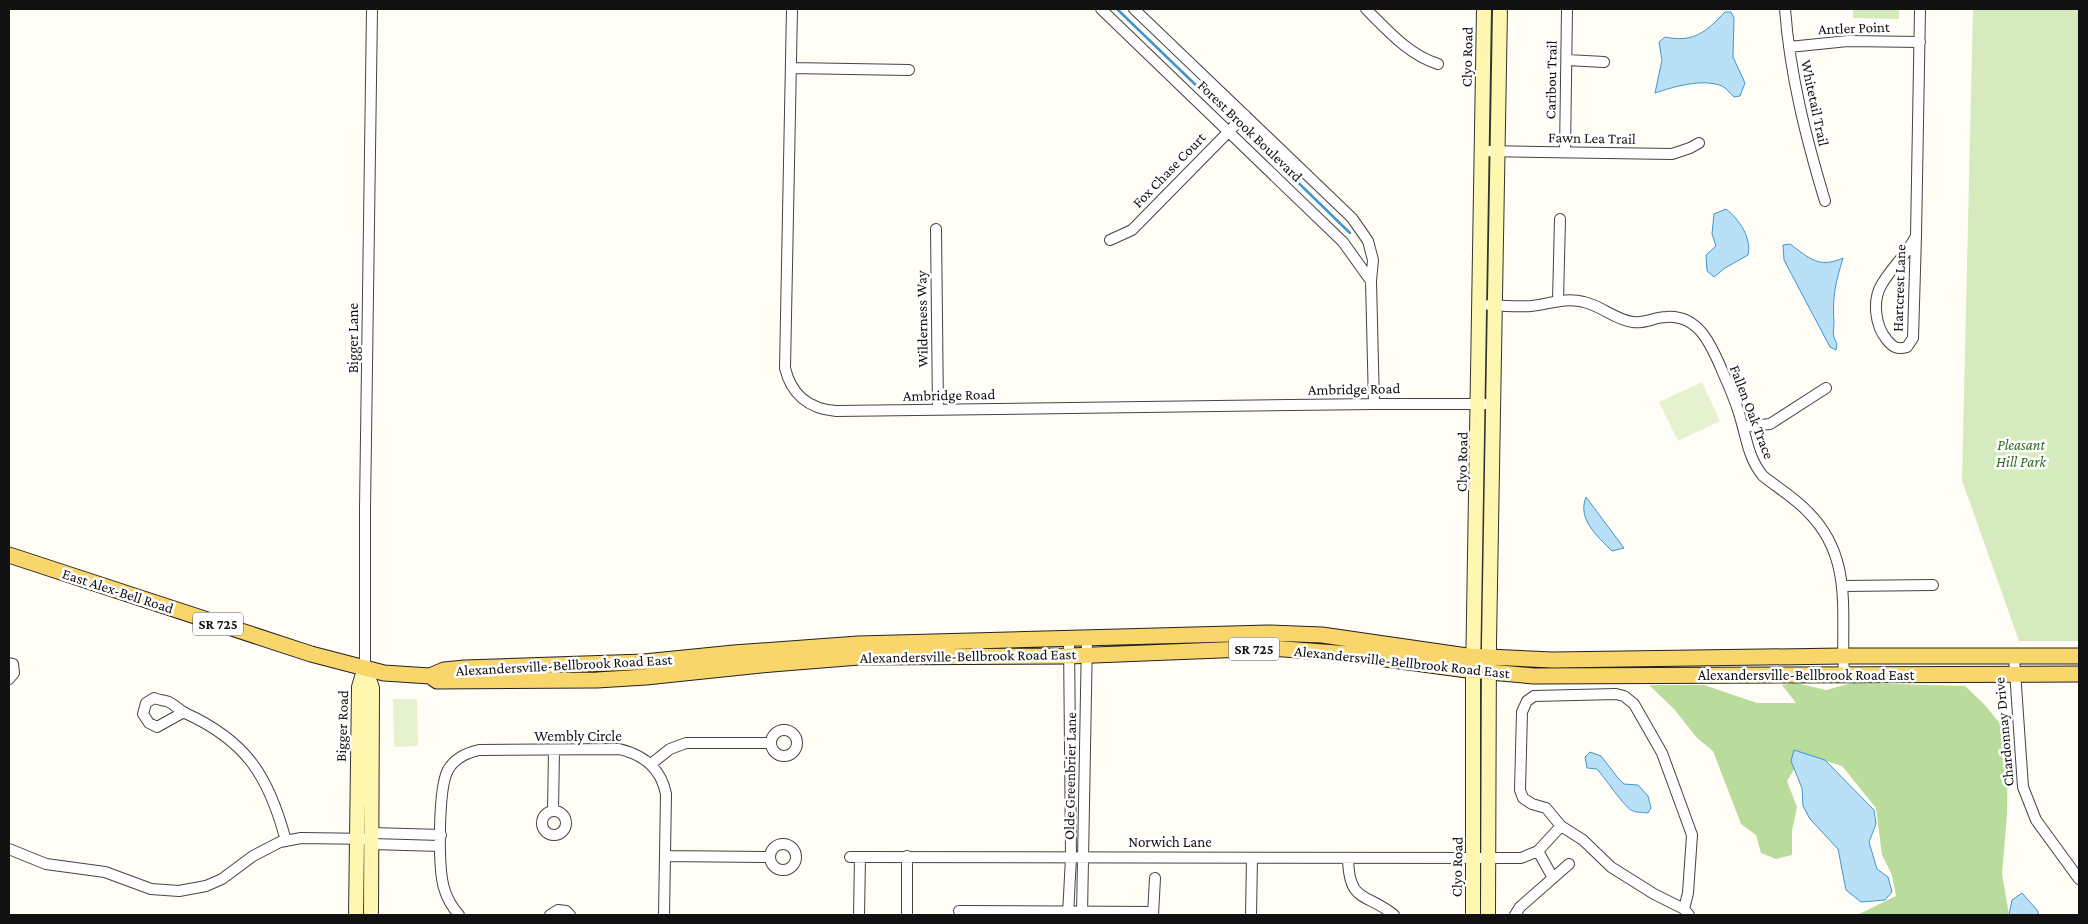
<svg xmlns="http://www.w3.org/2000/svg" width="2088" height="924" viewBox="0 0 2088 924" font-family="'Crimson Pro',serif">
  <rect width="100%" height="100%" fill="#fffdf5"/>
  <path fill="#d5ebbd" d="M1853,9H1899V19L1853,18Z
    M1973,9H2079V641H2019L1962,480Z"/>
  <path fill="#b9dc9c" d="M1796,683L1826,690L1852,683L1965,686L1983,703L2008,733L2007,815L2002,874L2009,915H1857L1896,896L1892,875L1882,855L1876,808L1842,766L1804,754L1787,781L1797,807L1792,831V855L1776,859L1761,853L1756,835L1741,824L1713,751L1697,738L1675,710L1649,685H1704L1757,703H1796L1782,685Z"/>
  <path fill="#e6f2cf" d="M1702,382L1720,421L1678,441L1659,402Z
    M393,699H417L418,746L394,747Z"/>
  <path fill="#b9e0f7" stroke="#3f96cf" d="M1725,12H1731L1734,18L1733,57L1745,83L1740,96L1734,97C1730,93 1726,88 1722,86C1702,78 1673,87 1655,93L1662,60L1659,42L1665,37C1694,43 1706,32 1725,12Z
    M1726,209C1739,219 1752,238 1748,255L1725,268L1714,277L1707,271L1706,255L1716,246L1712,234L1714,214Z
    M1790,244C1809,258 1819,269 1843,258C1836,281 1832,297 1834,322C1834,334 1831,332 1837,344L1836,350L1830,347L1784,260L1783,245Z
    M1586,497L1624,548L1612,551C1597,536 1577,519 1586,497Z
    M1794,750L1825,760L1874,810L1876,824L1869,842L1877,869L1888,877L1892,892L1885,900L1861,902L1846,890L1838,849L1810,819L1803,806L1802,788L1791,761Z
    M1590,752L1601,756L1618,778L1624,784L1638,785L1648,796L1651,808L1648,813C1642,812 1636,813 1631,810C1623,805 1605,778 1597,769L1587,768L1585,757Z
    M2022,893L2037,910L2039,915H2009L2012,900Z"/>
  <g fill="none" stroke-linecap="round" stroke-linejoin="round">
    <path stroke="#3f96cf" stroke-width="2.5" d="M1117,9L1231,119
      M1242,128L1350,233"/>
    <defs>
      <path id="street" d="M792,9L785,368C791,394 809,409 836,411L1374,404H1495
        M1101,9L1343,242L1371,281
        M1134,9L1352,218L1368,241L1373,260L1371,281L1374,404
        M1366,9C1387,30 1409,55 1438,64
        M1785,9C1790,75 1806,138 1825,201
        M1789,47L1848,41L1920,42
        M1567,60L1604,62
        M791,68L909,70
        M1482,151L1672,154L1690,148L1699,143
        M1565,152L1567,9
        M936,229L938,410
        M1916,236L1913,338L1907,347C1897,350 1893,347 1887,340C1875,326 1872,300 1882,284C1892,267 1907,254 1916,236Z
        M1916,236L1920,9
        M1110,240L1132,230L1245,115
        M1558,301L1560,219
        M1489,305C1503,306 1517,307 1531,306C1549,304 1566,297 1584,302C1602,306 1615,320 1633,322C1645,324 1655,317 1666,317C1704,314 1715,356 1728,384C1733,396 1738,408 1741,420C1747,441 1749,459 1763,476C1778,488 1795,498 1808,512C1855,559 1840,615 1844,675
        M1743,427L1770,424L1826,388
        M1843,586L1933,585
        M2014,657L2023,787L2036,820L2079,879
        M9,663L13,664L14,673L9,679
        M365,667V508L372,9
        M184,712L157,727L149,723L143,714L146,703L154,698C158,700 164,700 169,702C175,705 179,710 185,713C247,741 269,777 286,841
        M771 743a13 13 0 1 1 26 0a13 13 0 1 1-26 0Z
        M651,764L670,749L686,743H771
        M553,810L554,751
        M542 823a12 12 0 1 1 24 0a12 12 0 1 1-24 0Z
        M372,833L441,835
        M770 857a13 13 0 1 1 26 0a13 13 0 1 1-26 0Z
        M372,844L440,846
        M9,849L46,864L105,872L151,889L179,891L206,886L222,879L253,856L280,842L301,838L372,839
        M1538,851L1553,878
        M665,856L769,857
        M907,856V915
        M850,857L1521,858L1538,851L1561,826
        M1348,858C1349,904 1366,892 1394,915
        M1684,909L1688,893L1692,835L1662,753L1634,704L1624,696L1616,694L1534,696L1527,701L1522,712L1520,790L1523,798L1532,804L1546,808L1561,826L1583,840L1611,867L1654,894L1684,909L1689,915
        M959,911L1153,912
        M459,915C452,907 447,899 444,888C438,868 438,788 448,770C454,759 466,753 479,750L619,749C644,755 661,768 666,794L664,915
        M550,915L558,910L566,911L570,915
        M859,915L860,857
        M1068,915L1071,857L1069,639
        M1082,915L1087,638
        M1153,915L1155,878
        M1251,915L1252,858
        M1515,915L1520,907L1569,864"/>
      <path id="secondary" d="M365,667L372,688L371,915
        M356,915L359,687L365,667
        M1473,915V677L1484,9
        M1488,915L1489,642L1500,9"/>
      <path id="primary" d="M9,555L311,654L384,673L430,676L444,670L465,668L644,662L734,653L858,644L1268,633L1322,635L1467,656L1553,660L1842,656H2079
        M430,676L437,681L597,680L646,677L772,664L859,657L1069,656L1271,648L1349,654L1467,670L1534,676L2079,674"/>
    </defs>
    <use href="#street" stroke="#444" stroke-width="12"/>
    <use href="#secondary" stroke="#333" stroke-width="16"/>
    <use href="#primary" stroke="#222" stroke-width="17"/>
    <use href="#street" stroke="#fff" stroke-width="10"/>
    <use href="#secondary" stroke="#fff6b0" stroke-width="14"/>
    <use href="#primary" stroke="#f9d66b" stroke-width="15"/>
  </g>
  <g text-anchor="middle" dominant-baseline="central" stroke-width="5" stroke-linejoin="round" paint-order="stroke">
    <g fill="#fff" stroke="#585858" stroke-width="1">
      <rect x="193" y="612.5" width="50" height="23" rx="4"/>
      <rect x="1229" y="637.5" width="50" height="23" rx="4"/>
    </g>
    <g font-size="14" font-weight="bold" fill="#111">
      <text x="218" y="624">SR 725</text>
      <text x="1254" y="649">SR 725</text>
    </g>
    <g font-size="15" fill="#111" stroke="#fff">
      <text transform="translate(1854 28) rotate(-2)">Antler Point</text>
      <text transform="translate(1467 57) rotate(-89)">Clyo Road</text>
      <text transform="translate(1551 80) rotate(-89)">Caribou Trail</text>
      <text transform="translate(1815 103) rotate(78)">Whitetail Trail</text>
      <text transform="translate(1250 131) rotate(44)">Forest Brook Boulevard</text>
      <text transform="translate(1592 138) rotate(1)">Fawn Lea Trail</text>
      <text transform="translate(1169 170) rotate(-46)">Fox Chase Court</text>
      <text transform="translate(1899 288) rotate(-88)">Hartcrest Lane</text>
      <text transform="translate(922 319) rotate(-91)">Wilderness Way</text>
      <text transform="translate(353 338) rotate(-90)">Bigger Lane</text>
      <text transform="translate(1354 389) rotate(-1)">Ambridge Road</text>
      <text transform="translate(949 395) rotate(-1)">Ambridge Road</text>
      <text transform="translate(1752 412) rotate(69)">Fallen Oak Trace</text>
      <text transform="translate(1462 462) rotate(-89)">Clyo Road</text>
      <text transform="translate(118 591) rotate(18)">East Alex-Bell Road</text>
      <text transform="translate(968 656) rotate(-1)">Alexandersville-Bellbrook Road East</text>
      <text transform="translate(1402 662) rotate(6)">Alexandersville-Bellbrook Road East</text>
      <text transform="translate(564 665) rotate(-3)">Alexandersville-Bellbrook Road East</text>
      <text x="1806" y="675">Alexandersville-Bellbrook Road East</text>
      <text transform="translate(342 726) rotate(-88)">Bigger Road</text>
      <text transform="translate(2004 732) rotate(-95)">Chardonnay Drive</text>
      <text x="578" y="736">Wembly Circle</text>
      <text transform="translate(1070 776) rotate(-89)">Olde Greenbrier Lane</text>
      <text x="1170" y="842">Norwich Lane</text>
      <text transform="translate(1457 867) rotate(-89)">Clyo Road</text>
    </g>
    <g font-size="15" font-style="italic" fill="#2f6b1f" stroke="#fff">
      <text x="2021" y="445">Pleasant<tspan x="2021" dy="17">Hill Park</tspan></text>
    </g>
  </g>
  <rect width="2088" height="924" fill="none" stroke="#111111" stroke-width="20"/>
</svg>
